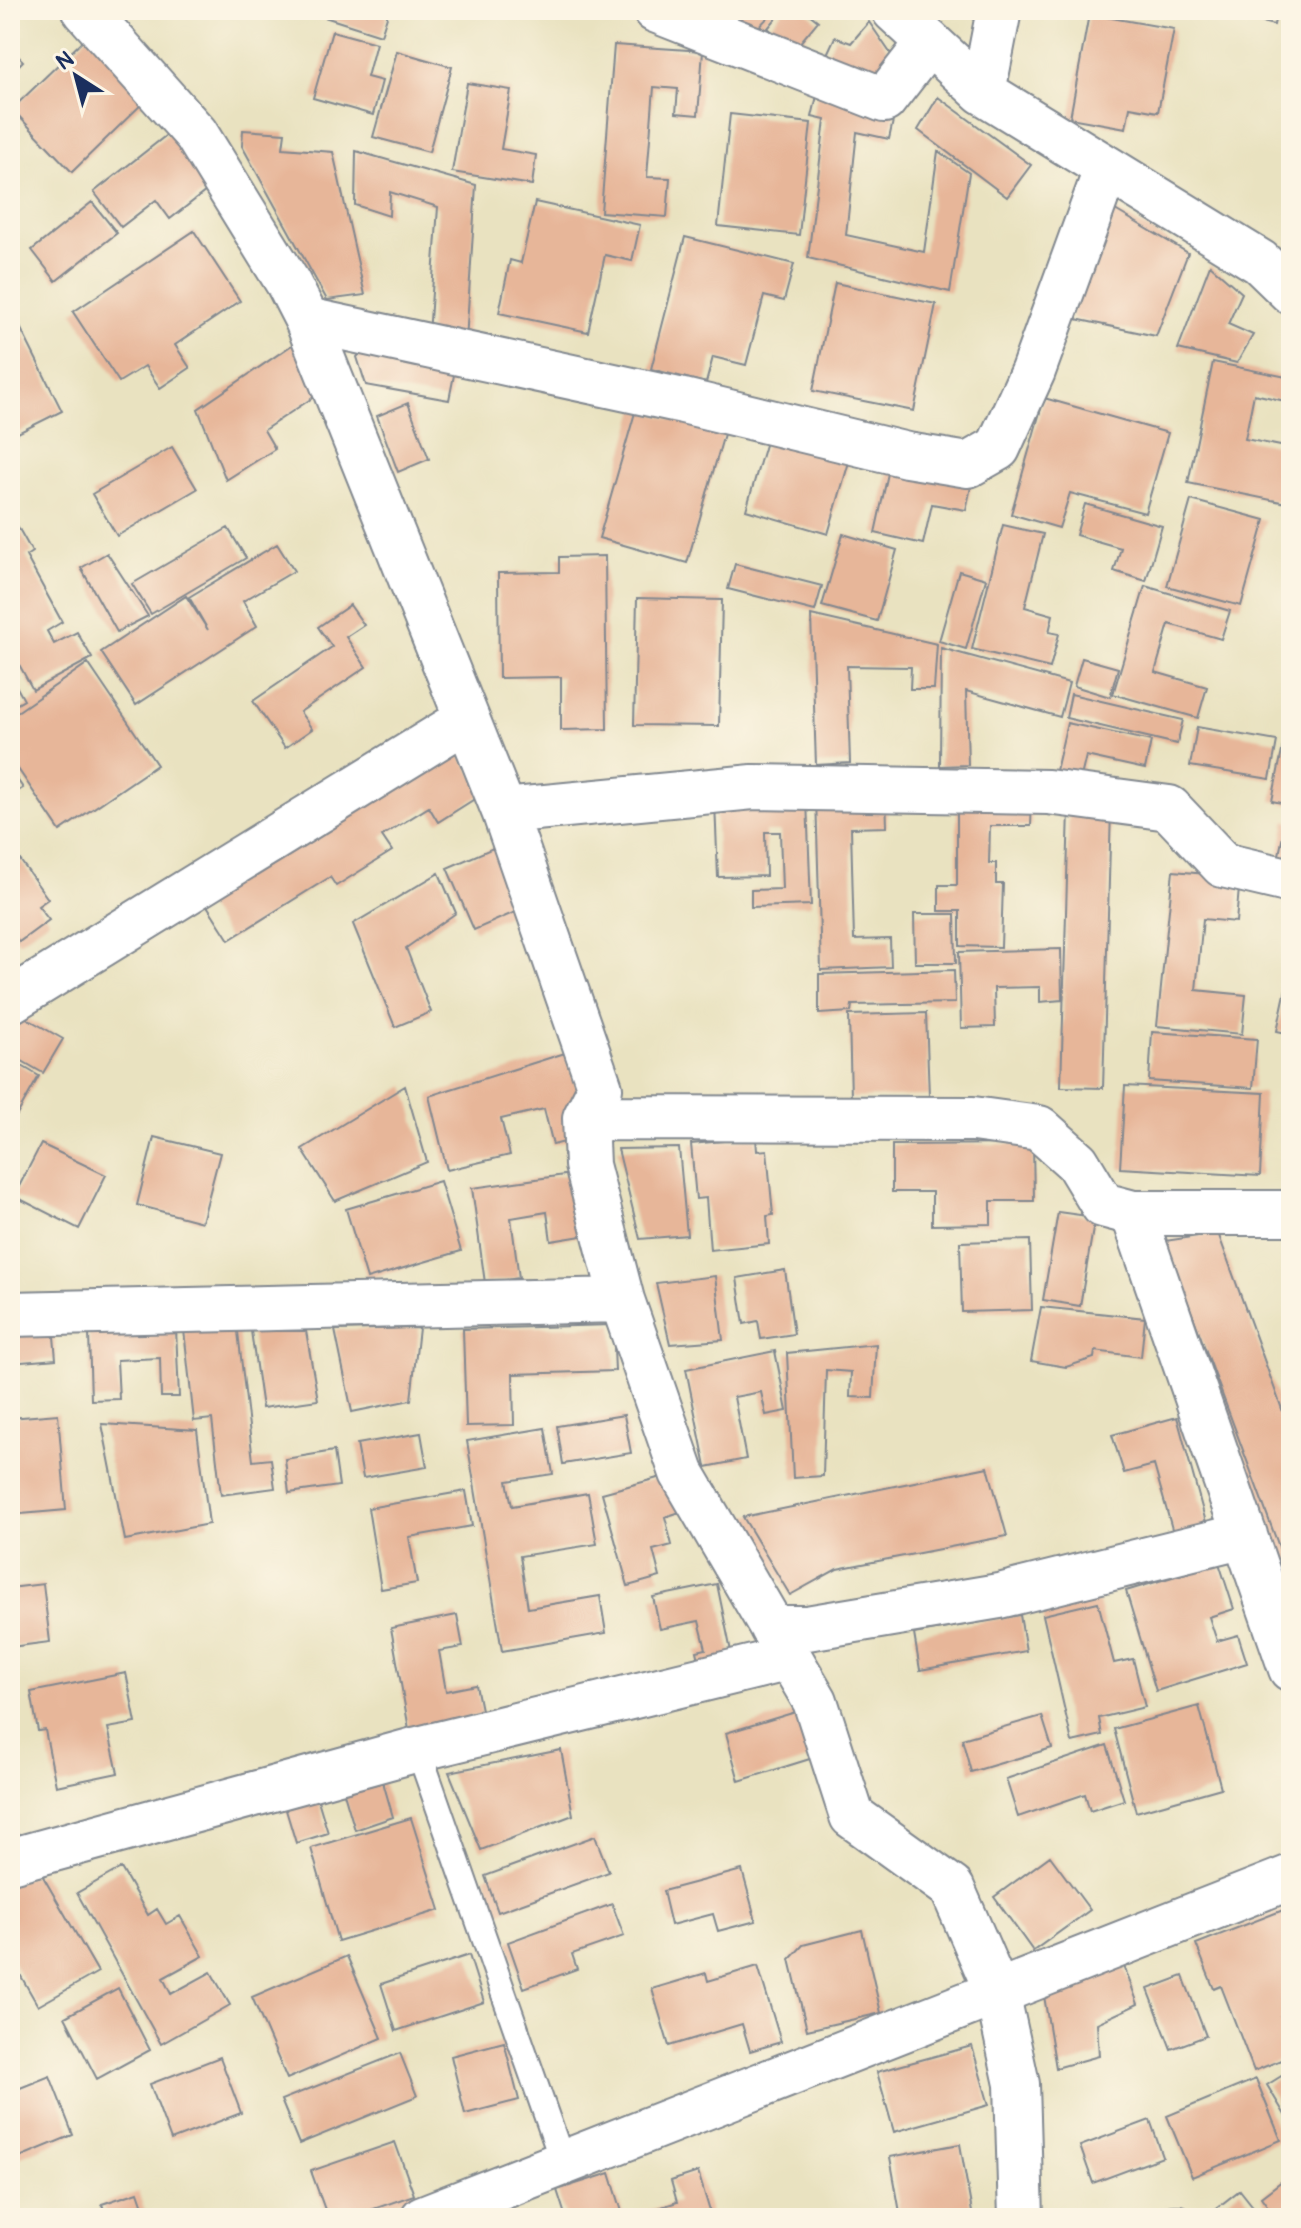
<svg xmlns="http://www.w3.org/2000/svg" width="1301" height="2228" viewBox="0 0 1301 2228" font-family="Pangolin,sans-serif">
  <rect width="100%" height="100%" fill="#fcf5e5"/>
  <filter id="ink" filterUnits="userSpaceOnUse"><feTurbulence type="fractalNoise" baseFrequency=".0125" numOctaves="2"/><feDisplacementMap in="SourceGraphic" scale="16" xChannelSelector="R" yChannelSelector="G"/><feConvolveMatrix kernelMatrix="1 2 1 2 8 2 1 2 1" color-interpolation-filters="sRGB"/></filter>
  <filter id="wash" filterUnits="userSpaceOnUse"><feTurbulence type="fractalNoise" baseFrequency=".006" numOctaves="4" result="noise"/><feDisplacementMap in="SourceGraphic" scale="32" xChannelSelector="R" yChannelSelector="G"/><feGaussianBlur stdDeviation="1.8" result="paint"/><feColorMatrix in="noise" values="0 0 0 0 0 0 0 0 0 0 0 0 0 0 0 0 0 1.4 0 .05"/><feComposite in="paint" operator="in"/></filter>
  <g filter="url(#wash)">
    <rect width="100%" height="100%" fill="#e9e2c0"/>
    <g id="blocks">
      <path fill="#e7b699" d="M313,10H389L381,35L312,13Z
        M719,10H775L748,38L714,23Z
        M783,10H804L818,21L794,50L768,28Z
        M1211,10H1277L1274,25Z
        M1089,14L1174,29L1158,112L1130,107L1126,128L1070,118Z
        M869,22L895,60L878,90L822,65L835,37L851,43Z
        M332,31L376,43L367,77L382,81L373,115L313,98Z
        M88,36L148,98L72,172L12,109Z
        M614,45L703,51L698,115L676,113L678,89L654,87L647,177L670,178L667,217L601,212Z
        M10,48L23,61L10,74Z
        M397,51L452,67L429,152L373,137Z
        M467,83L511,90L501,149L536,155L532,185L452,172Z
        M819,87L895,112L889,139L857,132L846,235L924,252L938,151L969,173L950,292L808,258L825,120L812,117Z
        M938,97L1031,165L1007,197L918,130Z
        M730,114L811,123L799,235L718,226Z
        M173,130L215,184L170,219L156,200L121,227L94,192Z
        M243,130L285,133L283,148L333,152L365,295L327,300L242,146Z
        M356,151L476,185L466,341L429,335L438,207L390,192L389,216L355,205Z
        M92,202L117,233L56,281L32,250Z
        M535,202L640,225L632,261L605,255L588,332L499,313L510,260L521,263Z
        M1110,207L1188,253L1156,336L1071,318Z
        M194,231L240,301L175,345L190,368L160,388L145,366L119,382L73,312Z
        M685,237L794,264L784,301L764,296L746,365L713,357L706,383L651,369Z
        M1210,265L1242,293L1228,324L1253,335L1237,363L1178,349Z
        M835,283L936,304L914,411L813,391Z
        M13,313L62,411L10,437V314Z
        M295,343L326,389L264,430L275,449L226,480L198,409Z
        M367,347L456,365L449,400L366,385L357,357Z
        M1213,362L1291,378L1285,401L1254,394L1245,439L1291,448V504L1188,483Z
        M1044,398L1168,433L1145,513L1070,493L1059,528L1011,514Z
        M408,403L429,459L398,472L377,416Z
        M636,409L724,434L687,563L599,538Z
        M769,431L851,455L828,534L746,510Z
        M172,447L197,489L117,536L92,494Z
        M890,464L972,482L966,510L932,504L923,544L875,533Z
        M1191,500L1265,520L1241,606L1167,586Z
        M1085,504L1162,526L1146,581L1114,571L1121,548L1076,535Z
        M1003,525L1043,534L1025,607L1053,615L1049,632L1059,634L1050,668L972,649Z
        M18,527L32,552L26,556L62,622L47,631L54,644L77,632L92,658L33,690L10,648V531Z
        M228,528L246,558L151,614L132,584Z
        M843,534L897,550L877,621L822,606Z
        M277,544L294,571L243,601L257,626L136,705L101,652L186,596L208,630L189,597Z
        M107,553L148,616L117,632L81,568Z
        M605,556L607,729L561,730V677L499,678L498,573L559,572V557Z
        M735,564L822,586L815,611L728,589Z
        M959,571L986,579L966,649L939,641Z
        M1145,586L1230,611L1221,639L1169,624L1155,672L1207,687L1198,718L1113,694Z
        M637,598L722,600L719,726L634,725Z
        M350,605L364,625L346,637L366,667L300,712L312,729L285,748L253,701L332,647L318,627Z
        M811,615L937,644L934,689H910L911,667L847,666L850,763L816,765Z
        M941,648L1069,683L1060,717L966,691L968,765L940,766Z
        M1082,658L1118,668L1110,697L1074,686Z
        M88,663L157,765L60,831L10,757V717Z
        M10,675L24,700L10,708Z
        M1071,694L1183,720L1177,744L1066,718Z
        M1067,723L1151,741L1145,769L1086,756L1080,781L1055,775Z
        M1197,727L1277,741L1270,779L1190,766Z
        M450,738L484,793L438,822L429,807L382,836L392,851L336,886L330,877L229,940L199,893Z
        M1283,746L1291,748V805L1272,801Z
        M10,769L23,788L10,796Z
        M886,794L887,827L851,828L854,940L890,939L891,967L821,970L816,796Z
        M957,799H1032L1031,826H990L989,863H996V884H1003L1001,947L960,946V911H939V885H957Z
        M807,800L811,905L751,907V890L782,889L780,832H765L766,876L718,877L715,802Z
        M1069,809L1111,810L1103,1088L1061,1087Z
        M1286,821L1291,822V857L1279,855Z
        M10,846L48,899L38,906L49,920L19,942L10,929Z
        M493,848L520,910L474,930L447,868Z
        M1173,871L1240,877L1236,922L1203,919L1196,990L1246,995L1242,1034L1157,1026Z
        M439,873L456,913L406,948L431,1012L395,1027L353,924Z
        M914,914H955L956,963H915Z
        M1061,949L1062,1000L1040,1002V987L994,988L995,1027L961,1028L959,952Z
        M954,970L955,1003L852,1005L851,1012L819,1014V974Z
        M1290,970H1291V1034L1277,1031Z
        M926,1013L929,1096L851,1098L849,1015Z
        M21,1015L63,1039L43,1073L10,1054V1034Z
        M1152,1032L1257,1039L1253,1088L1149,1081Z
        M565,1053L582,1102L572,1140L553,1145L544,1109L501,1119L510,1155L447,1170L429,1096Z
        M10,1059L39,1076L17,1115L10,1112Z
        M405,1086L427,1162L335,1201L302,1149Z
        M1125,1086L1264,1093L1260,1176L1120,1168Z
        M154,1137L220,1153L202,1222L137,1205Z
        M756,1138L757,1151L767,1150L773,1215L767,1216L769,1244L710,1250L706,1198L696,1199L691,1144Z
        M41,1144L106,1175L79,1229L14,1196Z
        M1033,1144L1034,1201H991V1224L932,1225V1192H892V1145Z
        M679,1148L687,1235L640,1239L618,1149Z
        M579,1173L588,1235L551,1241L547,1212L511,1218L519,1278L485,1283L472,1188Z
        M440,1181L461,1251L367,1279L346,1209Z
        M1058,1212L1095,1217L1080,1306L1043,1300Z
        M1218,1233L1291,1434V1579L1165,1241Z
        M1030,1240L1032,1310L962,1312L960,1242Z
        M785,1270L794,1334L761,1339L758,1321L744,1324L737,1278Z
        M715,1276L723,1340L670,1344L656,1283Z
        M1041,1307L1145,1318L1141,1357L1095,1351L1094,1358L1066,1367L1031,1361Z
        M237,1323L253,1461L271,1459L275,1488L221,1495L212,1419L194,1421L184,1330Z
        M53,1325L56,1359L10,1363V1328Z
        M613,1325L615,1371L513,1374L514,1425L466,1426L463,1329Z
        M419,1328L411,1400L352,1412L335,1330Z
        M176,1329L179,1397H161L160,1358L117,1360L119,1399L91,1400L89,1333Z
        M251,1331H306L318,1400L262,1408Z
        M876,1344L873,1398L850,1397L851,1372L826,1370L823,1476L793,1478L787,1353Z
        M775,1351L787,1411L766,1415L761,1392L734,1397L746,1459L706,1467L686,1369Z
        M58,1414L66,1510L10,1515V1418Z
        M624,1415L631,1453L563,1464L557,1426Z
        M1177,1417L1207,1526L1174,1536L1154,1465L1124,1473L1112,1435Z
        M102,1424L197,1430L209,1524L125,1540Z
        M545,1428L553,1474L507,1481L512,1506L588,1493L597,1544L520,1556L528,1608L600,1596L606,1633L502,1651L467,1441Z
        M421,1433L427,1467L363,1478L357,1444Z
        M334,1451L339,1486L289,1493L285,1459Z
        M988,1467L1007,1536L837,1569L790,1595L743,1517Z
        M669,1475L680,1512L665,1517L672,1545L653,1550L660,1577L628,1586L602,1493Z
        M466,1491L472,1526L409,1537L417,1583L381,1589L368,1508Z
        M1219,1563L1234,1609L1209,1617L1217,1641L1238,1635L1247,1663L1156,1691L1126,1591Z
        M43,1584L50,1642L10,1647V1588Z
        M717,1584L734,1666L702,1673L697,1651L706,1649L699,1621L660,1629L653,1597Z
        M1098,1602L1114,1663L1133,1659L1145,1707L1099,1718L1102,1735L1072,1742L1043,1615Z
        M457,1615L463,1647L439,1651L446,1691L476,1685L482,1715L409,1729L391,1628Z
        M1020,1615L1026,1651L920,1670L914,1634Z
        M126,1673L136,1723L108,1728L118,1773L56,1786L45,1730L38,1731L31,1692Z
        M1199,1706L1221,1788L1136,1812L1114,1729Z
        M799,1711L813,1758L739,1781L726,1733Z
        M1042,1716L1052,1748L971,1772L962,1739Z
        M1107,1745L1124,1800L1090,1811L1085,1794L1018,1817L1006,1779Z
        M561,1750L573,1815L481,1850L449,1772Z
        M383,1782L393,1817L355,1830L344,1793Z
        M315,1790L328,1833L296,1843L283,1800Z
        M411,1818L440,1910L338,1941L311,1848Z
        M595,1836L609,1872L498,1912L485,1876Z
        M1050,1856L1090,1910L1033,1951L994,1897Z
        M121,1868L148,1915L157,1909L166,1924L180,1916L203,1956L163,1978L171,1994L211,1972L230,2005L161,2044L77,1893Z
        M742,1870L756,1921L718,1931L713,1914L671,1925L663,1891Z
        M41,1873L98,1972L38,2006L10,1957V1884Z
        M612,1904L624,1936L572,1954L577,1969L524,1988L508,1942Z
        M1291,1907V2013L1281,2017L1291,2044V2056L1254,2071L1221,1986L1214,1989L1196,1944Z
        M862,1930L881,2013L807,2030L790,1959L803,1945Z
        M469,1955L484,2002L396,2031L381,1984Z
        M347,1956L382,2038L287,2079L252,1997Z
        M758,1966L781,2042L750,2051L742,2024L669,2046L652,1989L706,1973L708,1981Z
        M1124,1966L1138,2004L1097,2023L1099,2056L1056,2068L1044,1996Z
        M1183,1976L1206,2036L1171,2049L1148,1989Z
        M118,1988L150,2050L97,2079L65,2017Z
        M504,2042L519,2100L465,2114L451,2056Z
        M972,2046L989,2105L894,2132L877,2072Z
        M400,2053L417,2096L299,2144L281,2100Z
        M220,2057L241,2113L171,2140L150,2084Z
        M1291,2070V2125L1267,2085Z
        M50,2076L73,2135L10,2161V2092Z
        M1256,2079L1281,2140L1192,2177L1167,2116Z
        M1150,2120L1163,2157L1093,2183L1080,2146Z
        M395,2142L414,2195L348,2218H328L311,2171Z
        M960,2144L973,2218H901L890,2157Z
        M698,2172L712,2218H628L677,2202L671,2181Z
        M610,2173L624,2218H566L557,2190Z
        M1291,2174V2218H1276L1261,2197Z
        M1240,2190L1262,2218H1218L1213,2211Z
        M138,2192L147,2218H107L102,2204Z"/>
    </g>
  </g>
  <g filter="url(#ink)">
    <use href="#blocks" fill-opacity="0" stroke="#82888f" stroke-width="2"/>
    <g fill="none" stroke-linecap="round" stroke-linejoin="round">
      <defs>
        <path id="lane" d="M418,1749L563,2163
          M1173,2218H1179"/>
        <path id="street" d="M85,10L196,134L288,283L307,320L504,811L600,1088L585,1118L587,1165L622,1300L682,1473L815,1701L852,1816L952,1888L997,1992L1017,2084L1021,2218
          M655,10L884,100L929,42
          M894,10L983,92L1260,262L1291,292
          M983,92L999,10
          M307,320L683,401L907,455L968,465L998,448L1033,371L1106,170
          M504,811L753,787L1048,792L1169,808L1223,865L1291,881
          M10,1001L466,720
          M585,1118L973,1119L1039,1128L1077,1162L1103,1205L1133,1213H1291
          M1133,1213L1291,1669
          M10,1314L622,1300
          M772,1628H807L999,1596L1245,1535
          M10,1861L418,1749L790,1658
          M423,2218L1291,1877"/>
      </defs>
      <use href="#lane" stroke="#82888f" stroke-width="28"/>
      <use href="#street" stroke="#82888f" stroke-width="48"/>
      <use href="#lane" stroke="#fff" stroke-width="24"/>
      <use href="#street" stroke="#fff" stroke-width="44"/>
    </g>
  </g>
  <rect width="1301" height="2228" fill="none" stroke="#fcf5e5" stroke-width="40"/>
  <g transform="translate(76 76) rotate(324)" stroke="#fcf5e5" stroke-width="6" paint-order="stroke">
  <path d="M0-6L14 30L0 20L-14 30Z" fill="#1b2f5e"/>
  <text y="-12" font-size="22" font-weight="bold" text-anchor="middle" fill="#1b2f5e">N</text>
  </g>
</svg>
